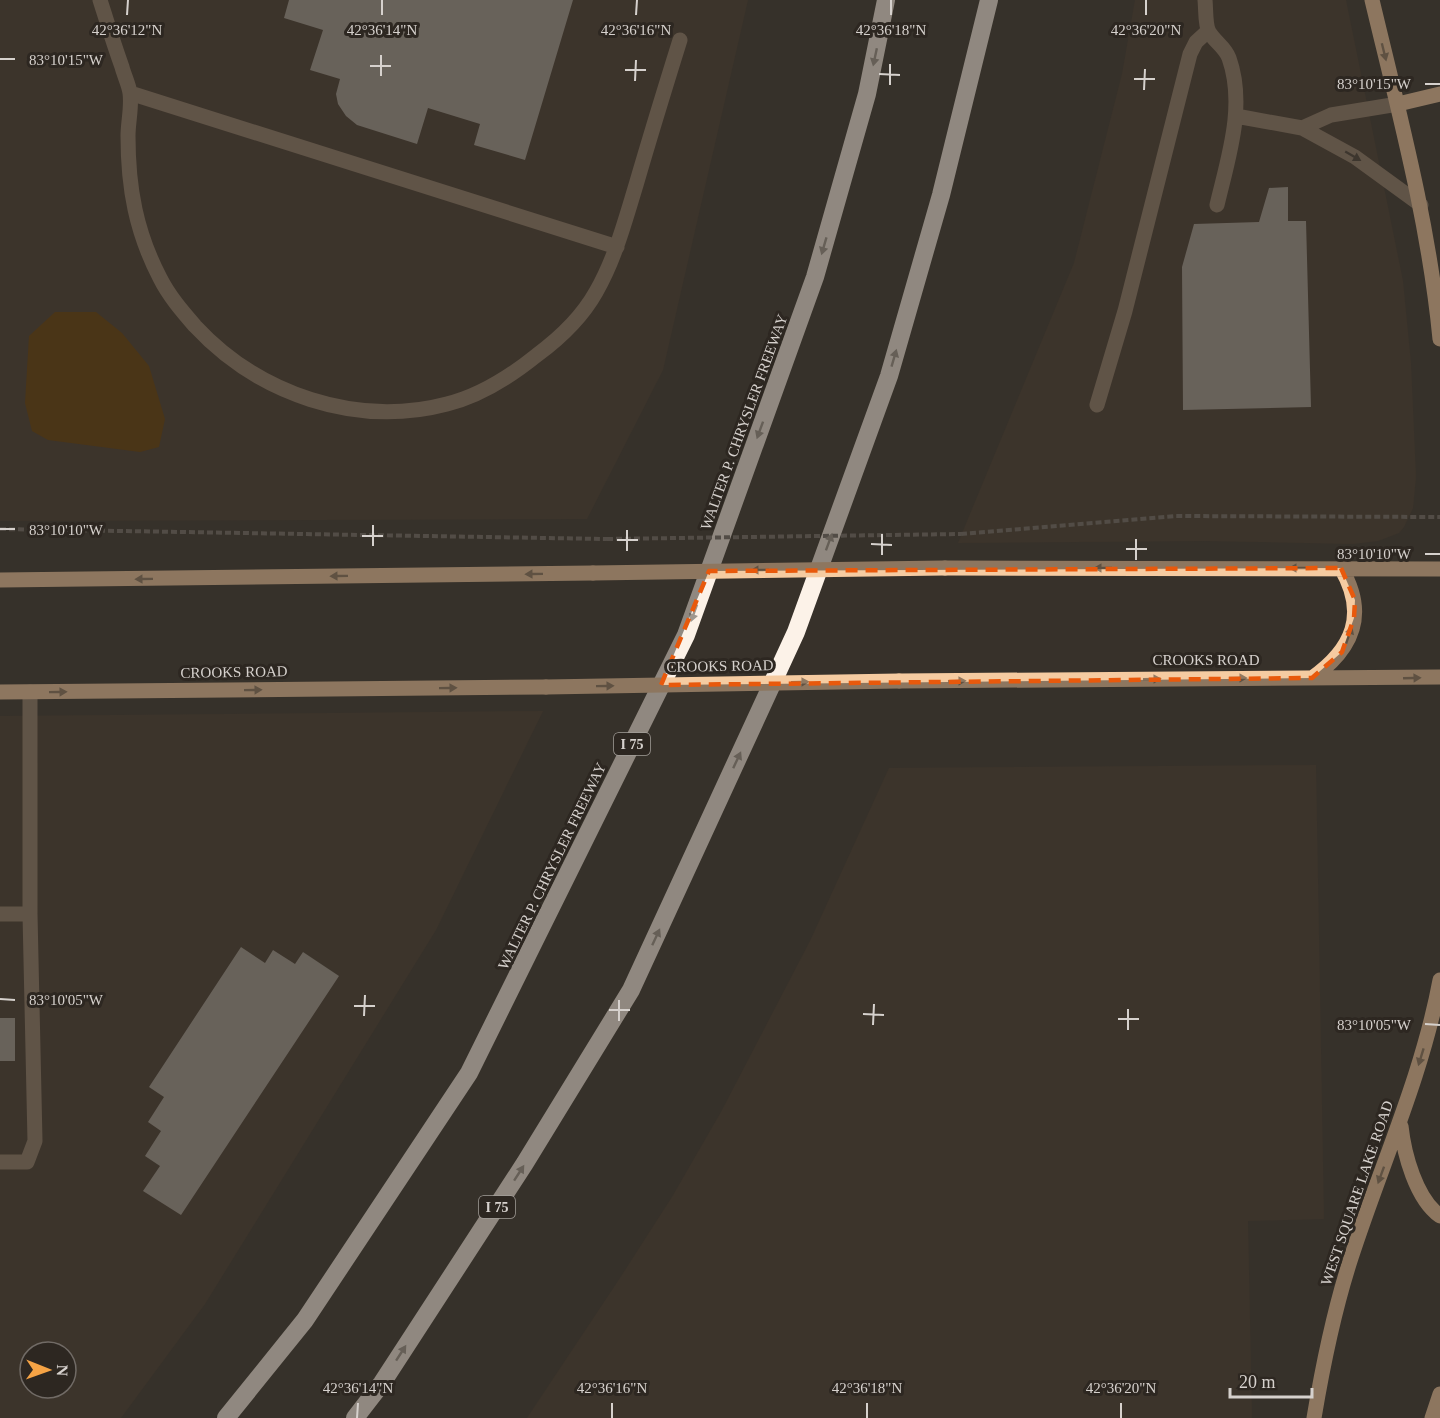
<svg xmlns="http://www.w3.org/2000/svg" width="1440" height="1418" viewBox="0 0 1440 1418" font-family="Georgia,serif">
  <rect width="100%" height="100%" fill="#37312a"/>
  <path fill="#43382d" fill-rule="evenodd" d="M0,0H748L663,370L587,519L0,521Z
    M1135,0H1346L1403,281L1411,363L1416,477L1413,508L1404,527L1399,533L1378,541L1353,544L1205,541L958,543L1074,263L1122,74Z
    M543,711L436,930L205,1304L121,1418H0V716ZM30,1352H66V1388H30Z
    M1316,765L1324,1219L1248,1221L1252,1418H527L620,1278L672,1197L721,1112L810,941L889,768Z"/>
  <path fill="#633a01" d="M55,312H96L122,333L149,366L165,419L159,447L140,452L48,440L32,431L25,403L29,336Z"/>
  <path fill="#a59d95" d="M289,0H573L525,160L474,145L480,124L428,108L417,144L357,125L346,116L338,104L336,94L340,79L310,70L323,30L284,18Z
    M1288,187V221H1306L1311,407L1183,410L1182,267L1194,224L1259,222L1269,188Z
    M241,947L265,963L273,950L295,964L303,952L339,976L181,1215L143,1191L160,1166L145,1156L161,1131L148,1122L164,1097L149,1087Z
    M0,1018H15V1061H0Z"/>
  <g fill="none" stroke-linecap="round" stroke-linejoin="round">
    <path stroke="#736e68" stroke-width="4" stroke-dasharray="6 3" stroke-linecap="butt" d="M0,529L607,539
      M961,534L1176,516L1440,517"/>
    <path stroke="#937e6b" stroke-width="15" d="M100,0C107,22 114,45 122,67C124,75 129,85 130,93C132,107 128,122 128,136C128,188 136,232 160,278C169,296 182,311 195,326C258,394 356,428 447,404C480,396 511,376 537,355C560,338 582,317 596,292C615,259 625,221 636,185C650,137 665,88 680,40
      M1205,0C1206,9 1205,25 1209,32C1215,42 1225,47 1229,58C1246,106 1228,158 1217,205
      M130,93L617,247
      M1236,116L1302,128L1355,157L1421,205
      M1302,128L1331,115L1398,104
      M1097,405L1125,311L1190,54L1196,42L1208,31
      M0,914H30
      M0,1162H27L35,1141L30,914V692"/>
    <path stroke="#f5cba1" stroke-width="15" d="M1372,0C1399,113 1429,224 1440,339
      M1398,104L1440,94
      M945,568L1440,569
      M0,580L593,573
      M1312,678C1353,649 1368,614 1341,568
      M899,681L1440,677
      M0,692L546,687
      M1401,1126C1404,1154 1416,1199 1440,1216
      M1314,1418C1323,1364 1334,1310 1351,1258C1381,1165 1422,1077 1440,980
      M1432,1418L1440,1394"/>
    <path stroke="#fcf2e8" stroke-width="18" d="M226,1418L305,1320L469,1073L686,635L815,277L867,94L886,0
      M355,1418L382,1383L525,1163L631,990L796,632L889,376L941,195L989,0"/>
    <path stroke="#736e68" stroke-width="4" stroke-dasharray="6 3" stroke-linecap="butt" d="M607,539L961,534"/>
    <path stroke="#f5cba1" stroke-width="15" d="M593,573L945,568
      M546,687L899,681"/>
  </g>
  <defs><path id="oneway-solid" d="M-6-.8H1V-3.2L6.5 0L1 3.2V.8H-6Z" transform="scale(1.5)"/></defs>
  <g fill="#917961">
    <use href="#oneway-solid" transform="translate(1384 52) rotate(76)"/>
    <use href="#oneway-solid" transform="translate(1103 568) rotate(180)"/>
    <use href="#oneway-solid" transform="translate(1298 568) rotate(180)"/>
    <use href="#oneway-solid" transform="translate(760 570) rotate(179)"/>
    <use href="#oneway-solid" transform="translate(534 574) rotate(179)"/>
    <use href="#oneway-solid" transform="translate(339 576) rotate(179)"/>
    <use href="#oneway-solid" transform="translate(144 579) rotate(179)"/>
    <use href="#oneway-solid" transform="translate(1349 635) rotate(-71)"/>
    <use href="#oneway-solid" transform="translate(1238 678)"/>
    <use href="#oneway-solid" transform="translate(1412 678) rotate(-2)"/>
    <use href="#oneway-solid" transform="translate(1152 679) rotate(-1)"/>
    <use href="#oneway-solid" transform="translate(957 681) rotate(-1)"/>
    <use href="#oneway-solid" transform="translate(800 682) rotate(-1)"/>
    <use href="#oneway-solid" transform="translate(605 686) rotate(-1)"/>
    <use href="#oneway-solid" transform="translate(448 688) rotate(-1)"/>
    <use href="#oneway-solid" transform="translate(253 690) rotate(-1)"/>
    <use href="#oneway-solid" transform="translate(58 692) rotate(-1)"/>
    <use href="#oneway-solid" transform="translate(1421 1057) rotate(107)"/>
    <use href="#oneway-solid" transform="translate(1381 1175) rotate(110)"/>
  </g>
  <g fill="#9f978e">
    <use href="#oneway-solid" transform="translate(875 57) rotate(102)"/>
    <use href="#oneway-solid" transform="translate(824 246) rotate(106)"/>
    <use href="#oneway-solid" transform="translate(894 358) rotate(-74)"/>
    <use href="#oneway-solid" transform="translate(760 430) rotate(110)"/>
    <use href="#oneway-solid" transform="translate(829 542) rotate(-70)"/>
    <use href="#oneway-solid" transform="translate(694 613) rotate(110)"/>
    <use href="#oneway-solid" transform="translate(737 760) rotate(-65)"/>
    <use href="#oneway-solid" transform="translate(656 937) rotate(-65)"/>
    <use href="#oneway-solid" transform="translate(519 1173) rotate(-57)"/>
    <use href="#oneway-solid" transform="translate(401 1353) rotate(-57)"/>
  </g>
  <use fill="#463d34" href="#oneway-solid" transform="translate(1353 156) rotate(30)"/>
  <path d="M0 0H1440V1418H0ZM1341,568L1355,600L1354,618L1342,652L1312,678L661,685L709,571Z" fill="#37312a" fill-opacity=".55" fill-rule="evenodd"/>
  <path fill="none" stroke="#e8590c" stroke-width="4.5" stroke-dasharray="12 8" stroke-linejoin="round" d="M1341,568L1355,600L1354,618L1342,652L1312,678L661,685L709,571Z"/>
  <path fill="none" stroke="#d6d1cd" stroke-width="2" d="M127,15L128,0M382,15V0M636,15L637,0M891,15V0M1146,15V0M0,59H15M370,66H391M625,70H646M879,74L900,75M381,76V55M1134,79H1155M635,81L636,60M1425,84H1440M890,85V64M1144,90L1145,69M0,529H15M362,536H383M617,540H638M871,544L892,545M373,546V525M1126,549H1147M627,551V530M1425,554H1440M882,555V534M1136,560V539M0,999L15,1000M354,1006H375M609,1010H630M863,1014L884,1015M364,1016L365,995M1118,1019H1139M619,1021V1000M1425,1024L1440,1025M873,1025L874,1004M1128,1030V1009M357,1418L358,1403M612,1418V1403M867,1418V1403M1121,1418V1403"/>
  <g text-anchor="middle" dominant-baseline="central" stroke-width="6" stroke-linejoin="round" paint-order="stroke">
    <g fill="#2d2721" stroke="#a39e99" stroke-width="1.5">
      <rect x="614" y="733" width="36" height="22" rx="4.5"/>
      <rect x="479" y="1196" width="36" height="22" rx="4.5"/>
    </g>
    <g font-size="14" font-weight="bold" fill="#d6d1cd">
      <text x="632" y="744">I 75</text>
      <text x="497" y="1207">I 75</text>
    </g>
    <g font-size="15" fill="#d6d1cd" stroke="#2d2721">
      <text transform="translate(744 422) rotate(-70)">WALTER P. CHRYSLER FREEWAY</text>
      <text x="1206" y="660">CROOKS ROAD</text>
      <text transform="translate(720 666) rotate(-1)">CROOKS ROAD</text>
      <text transform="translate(234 672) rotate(-1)">CROOKS ROAD</text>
      <text transform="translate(552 866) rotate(-64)">WALTER P. CHRYSLER FREEWAY</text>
      <text transform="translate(1357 1193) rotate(-71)">WEST SQUARE LAKE ROAD</text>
    </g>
  </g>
  <g font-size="15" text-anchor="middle" fill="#d6d1cd" stroke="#2d2721" stroke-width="6" stroke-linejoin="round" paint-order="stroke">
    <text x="127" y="35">42°36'12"N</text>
    <text x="382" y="35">42°36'14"N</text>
    <text x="636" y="35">42°36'16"N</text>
    <text x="891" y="35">42°36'18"N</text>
    <text x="1146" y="35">42°36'20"N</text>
    <text x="66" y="65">83°10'15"W</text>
    <text x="1374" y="89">83°10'15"W</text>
    <text x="66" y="535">83°10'10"W</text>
    <text x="1374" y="559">83°10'10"W</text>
    <text x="66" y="1005">83°10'05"W</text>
    <text x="1374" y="1030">83°10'05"W</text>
    <text x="358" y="1393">42°36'14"N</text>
    <text x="612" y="1393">42°36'16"N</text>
    <text x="867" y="1393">42°36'18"N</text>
    <text x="1121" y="1393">42°36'20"N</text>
  </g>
  <g transform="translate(48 1370) rotate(91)"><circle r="28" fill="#2d2721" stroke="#716b66" stroke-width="1.5"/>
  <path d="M0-4.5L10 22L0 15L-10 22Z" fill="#f5a345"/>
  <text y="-9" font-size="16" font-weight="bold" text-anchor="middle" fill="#d6d1cd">N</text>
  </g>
  <path d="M1230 1388v9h82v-9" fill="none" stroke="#d6d1cd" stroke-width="3"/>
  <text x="1239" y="1388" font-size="18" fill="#d6d1cd" stroke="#2d2721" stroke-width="4.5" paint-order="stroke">20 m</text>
</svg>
